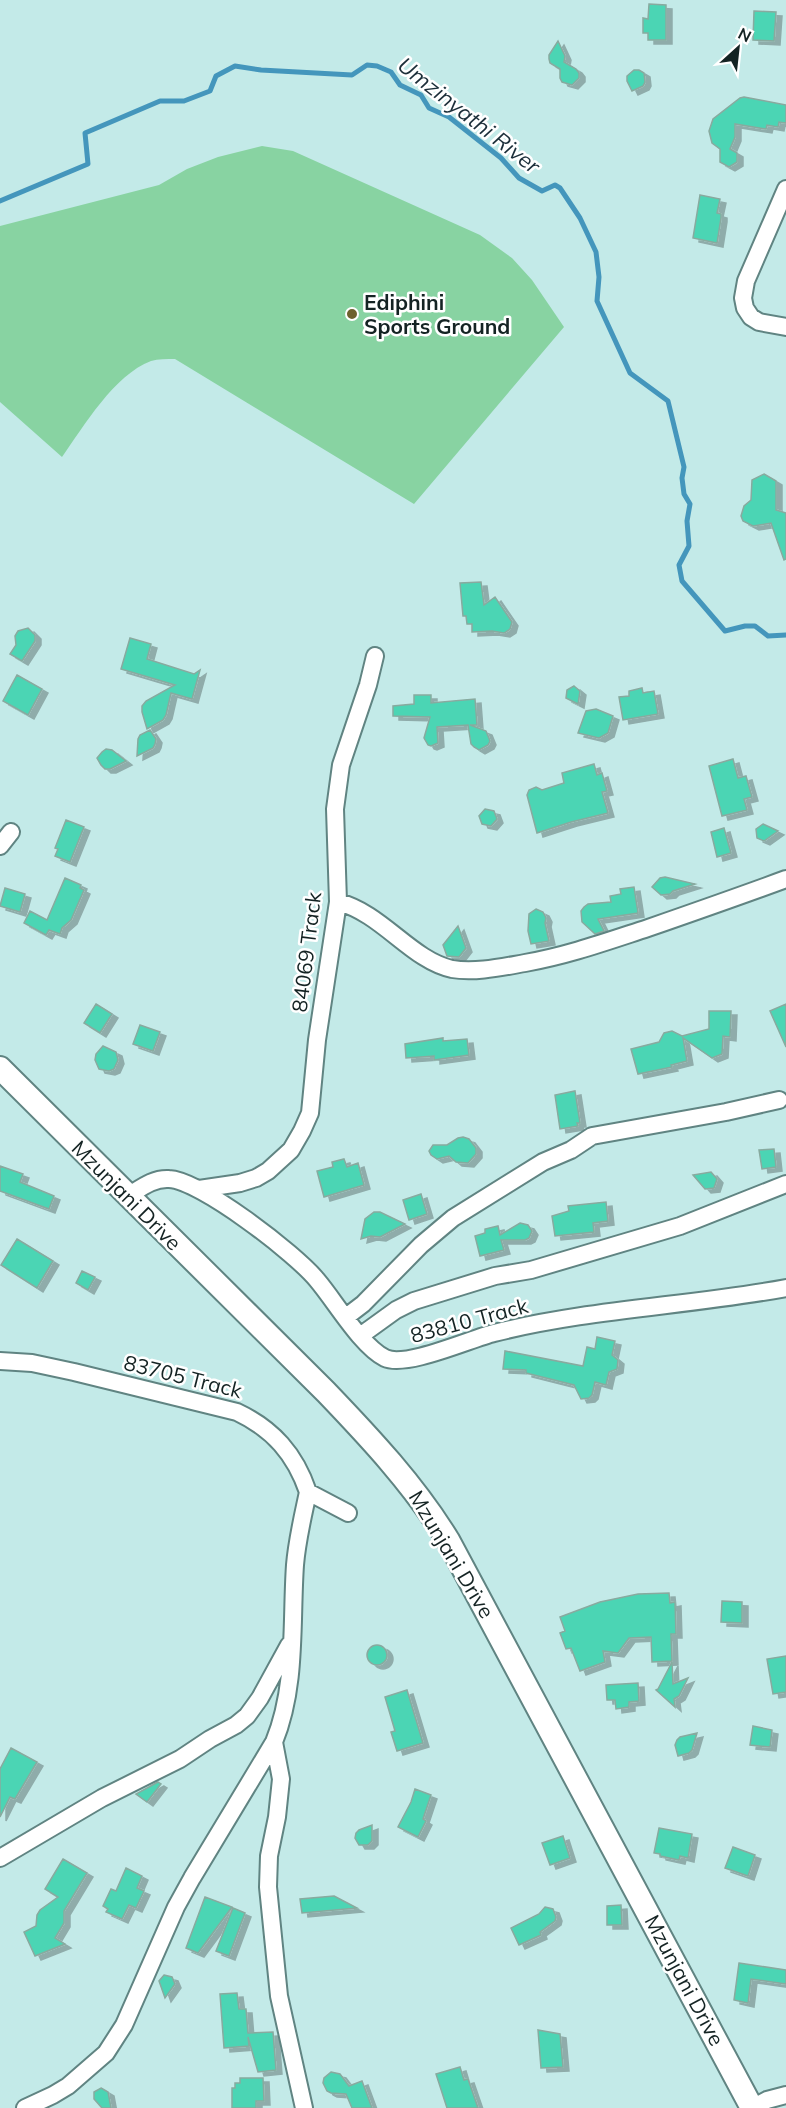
<svg xmlns="http://www.w3.org/2000/svg" width="786" height="2108" viewBox="0 0 786 2108" font-family="Mulish,sans-serif">
  <defs>
    <filter id="shadow"><feDropShadow dx="6" dy="4" stdDeviation="0" flood-color="#0004"/></filter>
  </defs>
  <rect width="100%" height="100%" fill="#c3eae8"/>
  <path fill="#88d3a2" d="M262,146L293,151L480,235L512,258L532,280L564,327L414,504L175,359C167,359 158,359 151,361C114,375 84,426 62,457L0,402V226L159,185L187,169L218,157Z"/>
  <g fill="none" stroke-linecap="round" stroke-linejoin="round">
    <path stroke="#4496bc" stroke-width="5" d="M0,201L88,164L85,133L160,101H184L210,91L216,76L235,66L261,70L352,75L367,65L377,66L391,72L400,85L421,95L429,108L449,117L501,158L519,178L542,191L555,185L560,188L580,218L596,252L599,277L597,301L630,373L668,401L684,467L682,478L684,494L690,504L687,521L689,546L679,565L682,581L725,631L745,626H755L768,636L786,635"/>
  </g>
  <path fill="#4cd5b4" stroke="#88aa9f" stroke-width="1.5" filter="url(#shadow)" d="M649,4L666,5V40H648V33H643V18L648,19Z
    M754,11L776,12L774,41L753,40Z
    M558,41L565,56L564,62L576,69L579,73V78L572,85L562,82L560,78V69L550,63L549,59V55Z
    M634,70H639L644,73L645,82L643,86L632,91L627,81V76Z
    M744,97L786,105V123L779,122L778,127L767,125L766,129L735,124V137L730,149L737,153V162L729,167L720,162V149L712,143L709,131L713,119L740,98Z
    M700,195L720,199L717,213L721,214V218L717,243L693,238Z
    M764,474L776,481V510L786,513V559L784,560L771,523L753,526L743,521L741,516L744,506L751,500L752,480Z
    M481,582L484,605L495,597L512,622L510,629L504,633L492,631L472,632V624H467L466,616H463L460,583Z
    M28,628L35,635V641L22,661L10,654L16,645L15,636L18,631Z
    M130,638L151,644L147,659L194,674L200,670L192,699L171,693L166,715L163,720L147,729L142,712V706L146,701L175,685L121,669Z
    M17,675L42,689L28,715L3,701Z
    M574,686L580,691L578,704L566,698L567,690Z
    M642,688L643,693L654,691L658,714L623,720L619,697L629,696V691Z
    M414,695H431V703L475,699L477,725H470L486,731L490,741L488,745L479,750L474,747L471,744L468,725L437,727L438,743L431,746L428,745L424,738L430,717L393,716V706L414,704Z
    M596,709L613,716L608,733L599,738L578,733L586,711Z
    M150,730L156,739L155,744L153,748L137,756L138,739L140,735Z
    M106,749L112,750L126,761L110,769H105L101,765L97,758L102,752Z
    M733,759L738,778L746,776L752,797L744,799L747,810L722,816L709,766Z
    M594,764L597,775L602,773L607,791L602,792L608,813L571,822L537,833L527,795L529,790L536,787L542,790L564,783L562,773Z
    M485,809L494,811L497,819L491,826L482,824L479,816Z
    M66,820L84,827L70,862L55,856L58,849L55,848Z
    M763,824L778,831L764,841L757,838L756,829Z
    M724,828L731,853L717,857L711,832Z
    M665,877L695,884L673,891L670,894L661,895L652,887L660,878Z
    M65,878L81,885L80,888L84,890L71,920L62,928L60,934L49,930L46,935L24,923L30,911L47,920Z
    M634,887L638,913L598,919L604,931L595,934L582,922L581,911L584,907L588,904L611,902L610,896L621,894L620,889Z
    M5,888L25,894L20,912L0,906Z
    M536,909L543,912L546,918L545,923L549,941L531,944L528,931L529,914Z
    M458,926L466,948L459,957L447,956L443,945Z
    M96,1004L112,1014L100,1033L84,1023Z
    M786,1004V1047L770,1011Z
    M709,1011H731L730,1037L723,1036L722,1054L712,1058L683,1038L687,1061L671,1065L672,1067L638,1074L631,1049L659,1042L664,1033L672,1031L682,1036L709,1029Z
    M140,1025L160,1032L153,1051L133,1044Z
    M443,1038V1041L467,1039L469,1055L434,1060V1056L406,1058L405,1044Z
    M103,1046L116,1052L118,1060L114,1069L109,1071L99,1069L95,1060L96,1054Z
    M575,1091L580,1123H577L578,1126L560,1129L555,1095Z
    M463,1137L469,1139L476,1148V1154L468,1163L456,1162L449,1156L437,1159L431,1155L429,1151L433,1145H447L458,1138Z
    M774,1149L776,1167L762,1169L759,1150Z
    M344,1159L347,1167L358,1163L364,1185L324,1197L317,1171L333,1167L332,1162Z
    M0,1166L23,1174L20,1182L54,1196L49,1209L0,1191Z
    M711,1172L717,1179L714,1188L705,1189L693,1175Z
    M421,1194L427,1214L409,1220L403,1200Z
    M606,1202L608,1221L593,1223L594,1232L555,1236L552,1216L569,1211L568,1206Z
    M374,1212H380L405,1224L380,1237L371,1236L361,1239L365,1219Z
    M520,1223L528,1225L532,1231L529,1238L525,1240H501L504,1250L480,1256L475,1236L485,1233V1229L498,1226L500,1235Z
    M17,1239L53,1261L37,1288L1,1265Z
    M82,1271L95,1277L88,1290L76,1283Z
    M597,1337L615,1341L612,1355L618,1360L617,1369L609,1372L606,1385L595,1382L592,1395L589,1398L581,1399L574,1385L526,1373V1370L503,1369L505,1351L583,1366L587,1347L595,1349Z
    M669,1593L670,1603L675,1602L676,1634H671L672,1661L652,1662L651,1637L629,1638L618,1653L603,1651L605,1662L580,1671L571,1648L566,1649L560,1633L565,1631L560,1617L600,1602L638,1594Z
    M722,1601L742,1602V1623L721,1622Z
    M367 1655a10 10 0 1 1 20 0a10 10 0 1 1-20 0Z
    M786,1656V1692L773,1694L767,1659Z
    M672,1662L673,1684L688,1678L679,1696L674,1699L675,1707L656,1690L658,1689Z
    M638,1683L639,1701L629,1702V1707L616,1709L615,1700H607L606,1685Z
    M407,1690L423,1743L397,1751L391,1732L395,1731L385,1697Z
    M753,1726L772,1730L770,1747L750,1745Z
    M697,1733L692,1750L689,1753L678,1756L675,1745L677,1740L680,1737Z
    M11,1748L37,1762L15,1799L10,1797L0,1817V1769Z
    M158,1782L161,1784L147,1802L136,1794Z
    M415,1789L431,1795L423,1819L426,1821L418,1837L398,1827L411,1802Z
    M372,1825V1841L368,1845H359L355,1838L356,1833L359,1830Z
    M659,1828L692,1834L688,1858L680,1856L679,1860L660,1856V1854L654,1853Z
    M563,1836L570,1858L550,1865L542,1843Z
    M733,1847L755,1855L748,1876L725,1868Z
    M63,1859L87,1873L64,1911V1923L55,1938L65,1944L35,1956L24,1932L36,1926L37,1915L40,1910L58,1897L45,1889Z
    M126,1868L142,1876L137,1888L144,1891L136,1908L129,1905L122,1919L106,1912L108,1909L103,1906L111,1889L116,1891Z
    M334,1896L357,1908L302,1913L300,1899Z
    M205,1897L232,1907L198,1953L186,1948Z
    M621,1905L622,1925H607V1906Z
    M545,1907L553,1909L556,1917L555,1921L540,1932L541,1935L519,1945L511,1928L539,1914Z
    M233,1908L245,1913L229,1956L216,1951Z
    M739,1963L786,1970V1984L751,1979L748,2003L734,2000Z
    M164,1975L172,1977L175,1984L165,1998L159,1981Z
    M237,1993L239,2009H246L248,2033L273,2032L276,2070L258,2072L248,2037L249,2046L224,2048L220,1994Z
    M538,2030L560,2034L563,2067L541,2068Z
    M460,2067L464,2080L468,2079L478,2108H447L436,2074Z
    M331,2072L340,2074L349,2086L362,2081L372,2108H352L346,2094L331,2093L327,2091L323,2083L324,2078Z
    M240,2078H263L264,2101H256V2108H232V2088H235V2083H240Z
    M101,2088L108,2092L111,2108H102L94,2099V2092Z"/>
  <g fill="none" stroke-linecap="round" stroke-linejoin="round">
    <defs>
      <path id="street" d="M786,189L746,281L743,298L745,308L751,317L759,322L786,327
        M0,846L11,832
        M338,902C382,913 411,960 452,969C475,973 502,967 525,963C569,955 605,942 648,928C694,912 740,896 786,879
        M199,1189L240,1183L256,1178L268,1171L291,1150L302,1131L310,1113L317,1040L338,902L335,809L341,765L368,685L375,656
        M128,1196C141,1188 153,1178 169,1179C200,1180 296,1254 317,1280C335,1301 361,1346 385,1358C406,1368 470,1339 494,1333C590,1309 689,1306 786,1288
        M346,1317L363,1304L421,1245L453,1218L543,1162L571,1150L592,1136L726,1112L779,1100
        M360,1336L396,1310L414,1301L495,1276L531,1270L680,1226L786,1184
        M0,1361L32,1363L74,1372L237,1412C273,1429 295,1454 308,1492L348,1513
        M274,1742L281,1779L277,1817L269,1856L268,1887L279,1996L304,2108
        M0,1858L102,1798L180,1759L210,1739L236,1725L247,1716L260,1698L289,1645
        M25,2108L53,2095L68,2086L106,2053L124,2025L176,1907L192,1878L274,1742C297,1686 291,1623 295,1565C297,1540 303,1516 308,1492
        M752,2108L767,2100L786,2095"/>
      <path id="secondary" d="M0,1068L326,1392C371,1439 414,1485 448,1540L752,2108"/>
    </defs>
    <use href="#street" stroke="#608482" stroke-width="20"/>
    <use href="#secondary" stroke="#608482" stroke-width="26"/>
    <use href="#street" stroke="#fff" stroke-width="16"/>
    <use href="#secondary" stroke="#fff" stroke-width="22"/>
  </g>
  <circle fill="#6d612e" stroke="#fff" stroke-width="2" cx="352" cy="314" r="6"/>
  <g text-anchor="middle" dominant-baseline="central" stroke-width="5" stroke-linejoin="round" paint-order="stroke">
    <g font-size="21" font-weight="bold" fill="#142323" stroke="#fff" text-anchor="start">
      <text x="364" y="302">Ediphini<tspan x="364" dy="24">Sports Ground</tspan></text>
    </g>
    <g font-size="21" fill="#142323" stroke="#fff">
      <text transform="translate(306 952) rotate(-83)">84069 Track</text>
      <text transform="translate(127 1195) rotate(45)">Mzunjani Drive</text>
      <text transform="translate(469 1320) rotate(-15)">83810 Track</text>
      <text transform="translate(183 1376) rotate(14)">83705 Track</text>
      <text transform="translate(452 1554) rotate(59)">Mzunjani Drive</text>
      <text transform="translate(685 1980) rotate(62)">Mzunjani Drive</text>
    </g>
    <g font-size="22" font-style="italic" fill="#1b2e39" stroke="#fff">
      <text transform="translate(469 115) rotate(38)">Umzinyathi River</text>
    </g>
  </g>
  <g transform="translate(738 48) rotate(27)" stroke="#ffffff" stroke-width="4.5" paint-order="stroke">
  <path d="M0-4.5L10 22L0 15L-10 22Z" fill="#142323"/>
  <text y="-9" font-size="16" font-weight="bold" text-anchor="middle" fill="#142323">N</text>
  </g>
</svg>
